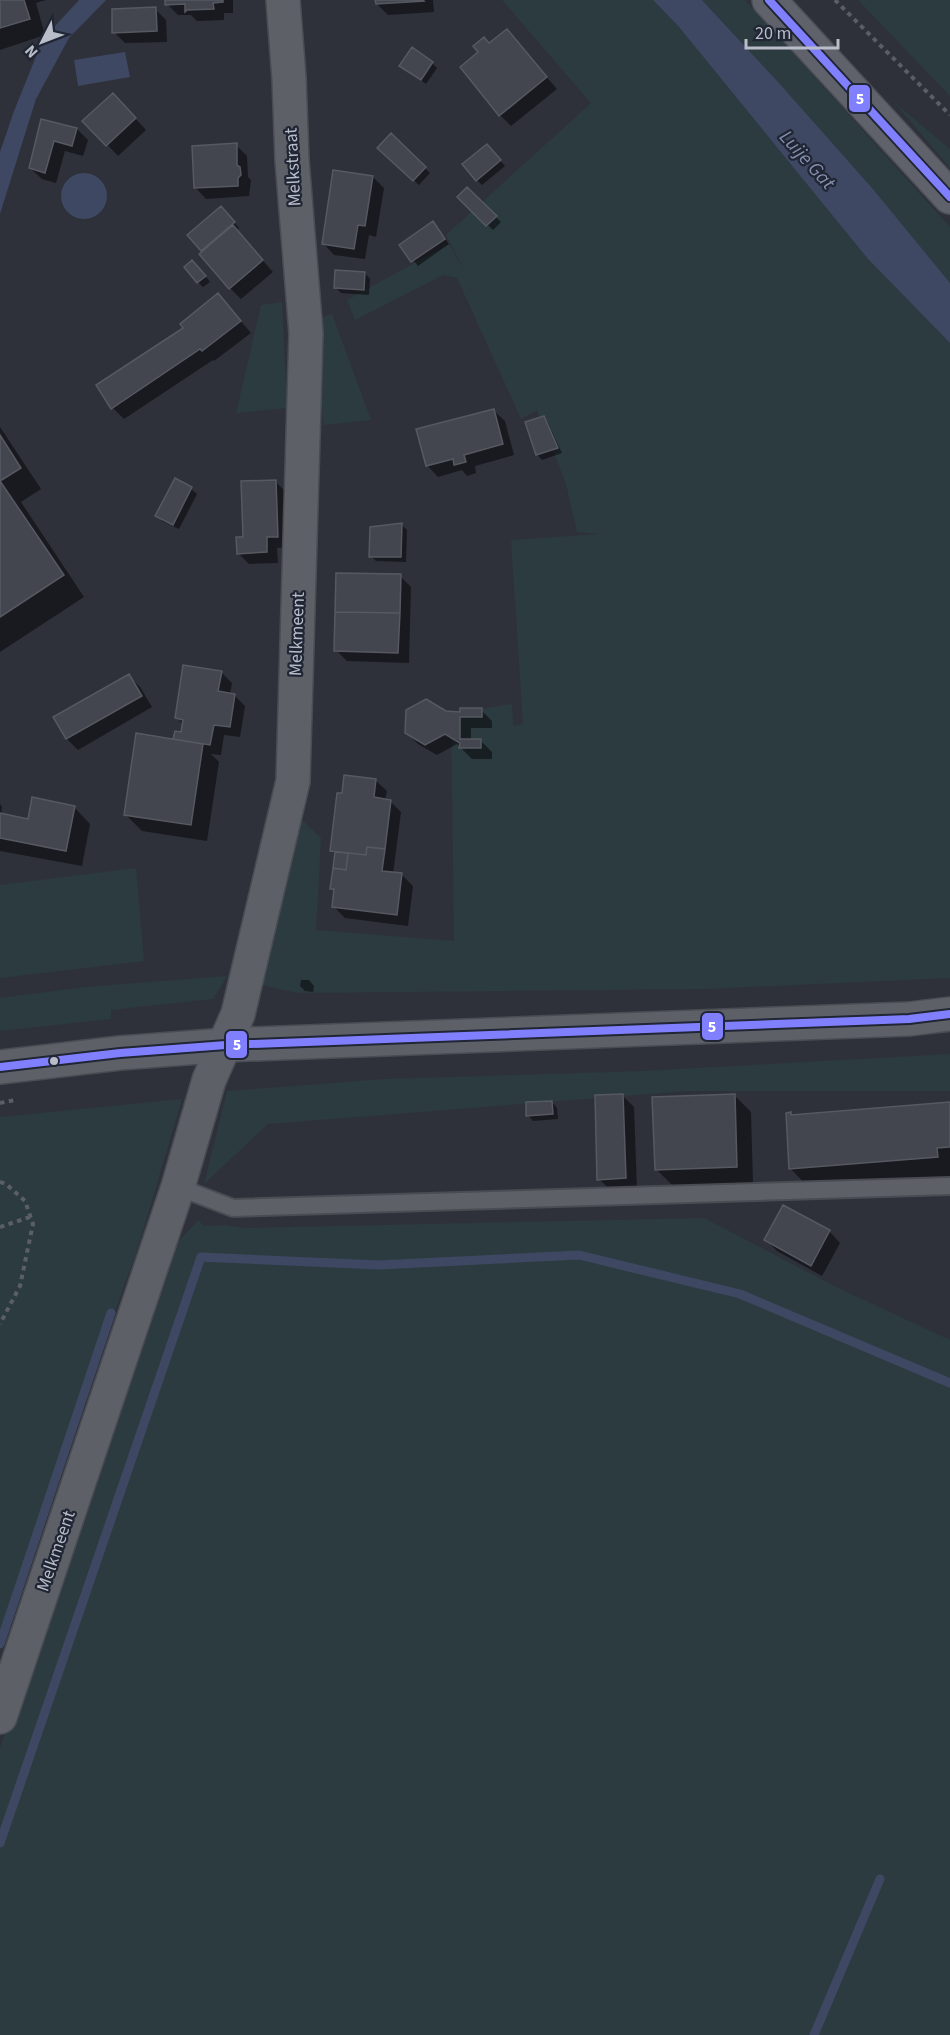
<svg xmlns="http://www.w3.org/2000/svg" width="950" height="2035" viewBox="0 0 950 2035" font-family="'Source Sans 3',sans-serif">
  <rect width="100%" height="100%" fill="#2e313a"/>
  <path fill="#2c3b40" d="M502,0H653L679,27L868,259L950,343V978L705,989L297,993L257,984L272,946L299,817L321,838L316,930L454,941L451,713L512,704L513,726L523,724L511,540L598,534L577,532L566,484L537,410L521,419L457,278L443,275L355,320L347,300L449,244L469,279L446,235L591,103Z
    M702,0H745L950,227V283C870,186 788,92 702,0Z
    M858,0H950V96Z
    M894,102L950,149V168Z
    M282,302L287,408L236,413L261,305Z
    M332,314L371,420L323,425L318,347V319Z
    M136,868L144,961L0,978V885Z
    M227,976L213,999L111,1010V1019L0,1031V998L85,987Z
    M950,1054V1091H686L268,1124L204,1184L227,1091L385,1079L644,1071Z
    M182,1099L137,1251L45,1501L0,1634V1117Z
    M704,1218L838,1288L950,1340V2035H0V1748L166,1268L178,1242L198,1220L204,1226L224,1225L244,1228Z"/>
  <path fill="#3e4863" d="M79,0H106L69,38L36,99L0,214V152L14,111L43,39Z
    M653,0H702L778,82L872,188L950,283V343L868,259L679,27Z
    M125,52L130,77L78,86L74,60Z
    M61 196a23 23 0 1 1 46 0a23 23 0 1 1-46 0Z"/>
  <path fill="#0007" d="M0,0H46L36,3L45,35L0,50Z
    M167,0H233V13H224V20L197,21L191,15H178L167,4Z
    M377,0H433L434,12L388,15L377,4Z
    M155,9L166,20L167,42L125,43L114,32Z
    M507,31L557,89L511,126L500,115L490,44Z
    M432,63L437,68L426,84L401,66Z
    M124,106L146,130L118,156L85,121Z
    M42,120L77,129L88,140L83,156L65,151L56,183L42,179L30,168Z
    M391,135L430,173L419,185L379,148Z
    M236,145L247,156L248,177L251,180L249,196L206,199L195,187Z
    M492,151L505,166L482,185L477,180Z
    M373,177L384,188L376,237L369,235L365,259L334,255L323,243Z
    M467,189L501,222L493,230L459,197Z
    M226,213L239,228L237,231L273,272L241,299L230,288L204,252L189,235Z
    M438,228L449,244L418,266L401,245Z
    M198,267L210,282L203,287L198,282Z
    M365,273L370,279L369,295L341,293L336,288Z
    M218,295L251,333L214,361L213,360L124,419L113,408L98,386L178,334Z
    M493,410L505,421L514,455L475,466L476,473L467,476L462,470L438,477L427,465Z
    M543,417L548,423L562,453L542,460L537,454Z
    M0,427L41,489L21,502L84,597L0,652Z
    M175,480L191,489L197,494L179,529L162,521L157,515Z
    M275,481L286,492L289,547L277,548L278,563L249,564L238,553Z
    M402,525L407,530L406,562L376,561L371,556Z
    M400,576L411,587L409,663L347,661L336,650Z
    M221,672L232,683L230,694L234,695L245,706L240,737L224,735L221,755L211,754L219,762L207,841L142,831L125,814L174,741L176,732L182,733L183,724L177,718Z
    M129,676L140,687L152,707L78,750L67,739L55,718Z
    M481,710L492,721V728H471V740H480L492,752V759H472L457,744L437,755L418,744L407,733L445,713L462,714Z
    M375,780L387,791L385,800L390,801L401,812L393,874L402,875L413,886L408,926L345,918L334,907L336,892L332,888L336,855L331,850L343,795Z
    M0,804L2,807L1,815L30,820L74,807L90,824L82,866L0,851Z
    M301,980H309L314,986L313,992L305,991L300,986Z
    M734,1095L751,1112L753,1183L673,1186L656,1169Z
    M623,1096L634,1107L637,1189L610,1190L599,1179Z
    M552,1102L557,1108L558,1119L533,1121L528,1115Z
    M950,1103V1178L811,1190L790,1168V1114L793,1116Z
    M829,1231L840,1243L822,1276L777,1251L766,1240Z"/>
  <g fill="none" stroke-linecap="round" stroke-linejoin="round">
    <path stroke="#3e4863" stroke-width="9" d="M0,1644L111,1313
      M0,1843L201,1257L379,1265L579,1255L740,1294L950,1383
      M814,2035L880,1879"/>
  </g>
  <path fill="#43464e" stroke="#565961" stroke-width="1.5" d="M0,0H24L30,19L0,28Z
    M165,0H223V2L213,3L214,9L187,10L185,12V4L165,5Z
    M375,0H423L424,1L376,4Z
    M156,7L157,31L112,33V9Z
    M507,29L547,77L499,116L460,67L478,52L473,46L484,37L489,43Z
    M412,47L433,62L421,80L399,66Z
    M113,93L136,118L106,146L82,121Z
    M41,119L77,128L72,146L54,141L45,173L29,168Z
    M391,133L426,167L413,181L377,148Z
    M237,143V165L240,167L241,175L238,178V186L194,188L192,146Z
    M487,144L501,160L476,181L462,164Z
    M333,170L373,176L365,226L358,225L354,249L322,244Z
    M467,187L497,216L486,226L457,197Z
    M221,206L235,222L201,251L187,235Z
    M433,221L445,239L411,262L399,245Z
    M233,225L263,260L229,289L199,254Z
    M192,260L206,276L197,283L184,267Z
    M335,270L365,272L364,290L334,288Z
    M218,293L241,321L202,351L200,349L111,409L96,385L177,332L183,328L180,324Z
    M494,409L503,444L464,455L466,462L454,465L453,459L426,466L416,429Z
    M544,416L558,448L536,455L525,422Z
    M0,435L21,468L0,481Z
    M175,478L192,487L173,525L155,516Z
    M276,480L278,537H267V552L237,554L236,537H243L241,481Z
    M0,481L64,575L0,617Z
    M402,523L401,557H369L370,527Z
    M336,573L401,574L400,613L335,612Z
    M335,612L400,613L398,653L334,651Z
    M183,665L222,671L218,691L235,694L230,727L214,725L210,745L173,739L175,731L181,732L183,720L175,718Z
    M129,674L142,696L66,739L53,717Z
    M426,699L446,711L460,712V708H482V717H460V739H481V748H459L460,743L445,734L425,745L405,733L406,710Z
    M136,733L203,744L191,825L124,815Z
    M344,775L376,779L374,797L391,800L385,849L367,847L366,855L330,851L337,793H342Z
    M32,797L75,806L66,851L0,838V813L28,819Z
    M367,847L385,849L382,871L402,873L397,915L332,907L334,889H330L333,868L346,870L348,853L366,855Z
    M335,852L348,853L346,870L333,868Z
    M623,1094L626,1178L597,1180L595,1095Z
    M735,1094L737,1167L655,1170L652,1097Z
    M552,1101L553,1114L526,1116V1102Z
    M950,1102V1147L937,1148L938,1157L789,1169L786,1113L791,1112V1115Z
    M783,1205L830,1230L811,1266L764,1240Z"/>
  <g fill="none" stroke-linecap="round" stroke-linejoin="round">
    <defs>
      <path id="service" d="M178,1187L233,1208L950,1186"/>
      <path id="minor" d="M0,1717L178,1187L209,1080L238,1014L293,781L306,333L292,160L289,78L283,0"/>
      <path id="tertiary" d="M0,1067L120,1053L226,1045L909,1019L950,1014"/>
      <path id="primary" d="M769,0L950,197"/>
    </defs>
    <use href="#service" stroke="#4a4c53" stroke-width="20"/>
    <use href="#minor" stroke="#4a4c53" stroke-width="36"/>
    <use href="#tertiary" stroke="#4a4c53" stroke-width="36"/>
    <use href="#primary" stroke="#4c4e57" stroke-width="36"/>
    <path stroke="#5b5f65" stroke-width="4" stroke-dasharray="4.5 4.5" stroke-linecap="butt" d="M835,0L950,115
      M0,1103L15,1100
      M0,1182L6,1184L25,1201L33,1224L20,1286L0,1324
      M0,1227L30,1217"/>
    <use href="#service" stroke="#5e6068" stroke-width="16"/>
    <use href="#minor" stroke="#5e6068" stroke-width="33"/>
    <use href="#tertiary" stroke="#5e6068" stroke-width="33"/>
    <use href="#primary" stroke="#5f626a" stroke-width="33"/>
    <defs>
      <path id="bus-1" d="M769,0L950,197
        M0,1067L120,1053L226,1045L909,1019L950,1014"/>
    </defs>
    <use href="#bus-1" stroke="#212635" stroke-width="12"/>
    <use href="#bus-1" stroke="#8080ff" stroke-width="8"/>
  </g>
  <circle fill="#b9bdca" stroke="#212635" stroke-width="2" cx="54" cy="1061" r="5"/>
  <g text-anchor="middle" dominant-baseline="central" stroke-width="4.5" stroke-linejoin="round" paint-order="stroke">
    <g font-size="18" fill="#b9bdca" stroke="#212635">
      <text transform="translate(293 167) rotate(-93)">Melkstraat</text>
      <text transform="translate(297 634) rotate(-88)">Melkmeent</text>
      <text transform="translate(56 1551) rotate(-71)">Melkmeent</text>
    </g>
    <g font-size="20" font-style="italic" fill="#848fae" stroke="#212635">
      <text transform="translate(807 160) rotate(48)">Luije Gat</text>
    </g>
  </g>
  <g stroke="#212635" stroke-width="2">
    <rect x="848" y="84" width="23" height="29" rx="6" fill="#8080ff"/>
    <rect x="701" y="1012" width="23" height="29" rx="6" fill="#8080ff"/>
    <rect x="225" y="1030" width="23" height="29" rx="6" fill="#8080ff"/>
  </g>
  <g font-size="16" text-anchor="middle" font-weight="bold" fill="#fff">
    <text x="860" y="104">5</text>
    <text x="712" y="1032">5</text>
    <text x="237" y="1050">5</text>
  </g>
  <g transform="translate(42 42) rotate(228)" stroke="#212635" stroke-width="4.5" paint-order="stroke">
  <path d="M0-4.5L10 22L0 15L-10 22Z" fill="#b9bdca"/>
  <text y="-9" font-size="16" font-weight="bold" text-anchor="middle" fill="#b9bdca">N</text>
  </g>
  <path d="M746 39v9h92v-9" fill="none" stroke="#b9bdca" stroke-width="3"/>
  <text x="755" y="39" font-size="18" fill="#b9bdca" stroke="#212635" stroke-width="4.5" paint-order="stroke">20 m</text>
</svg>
